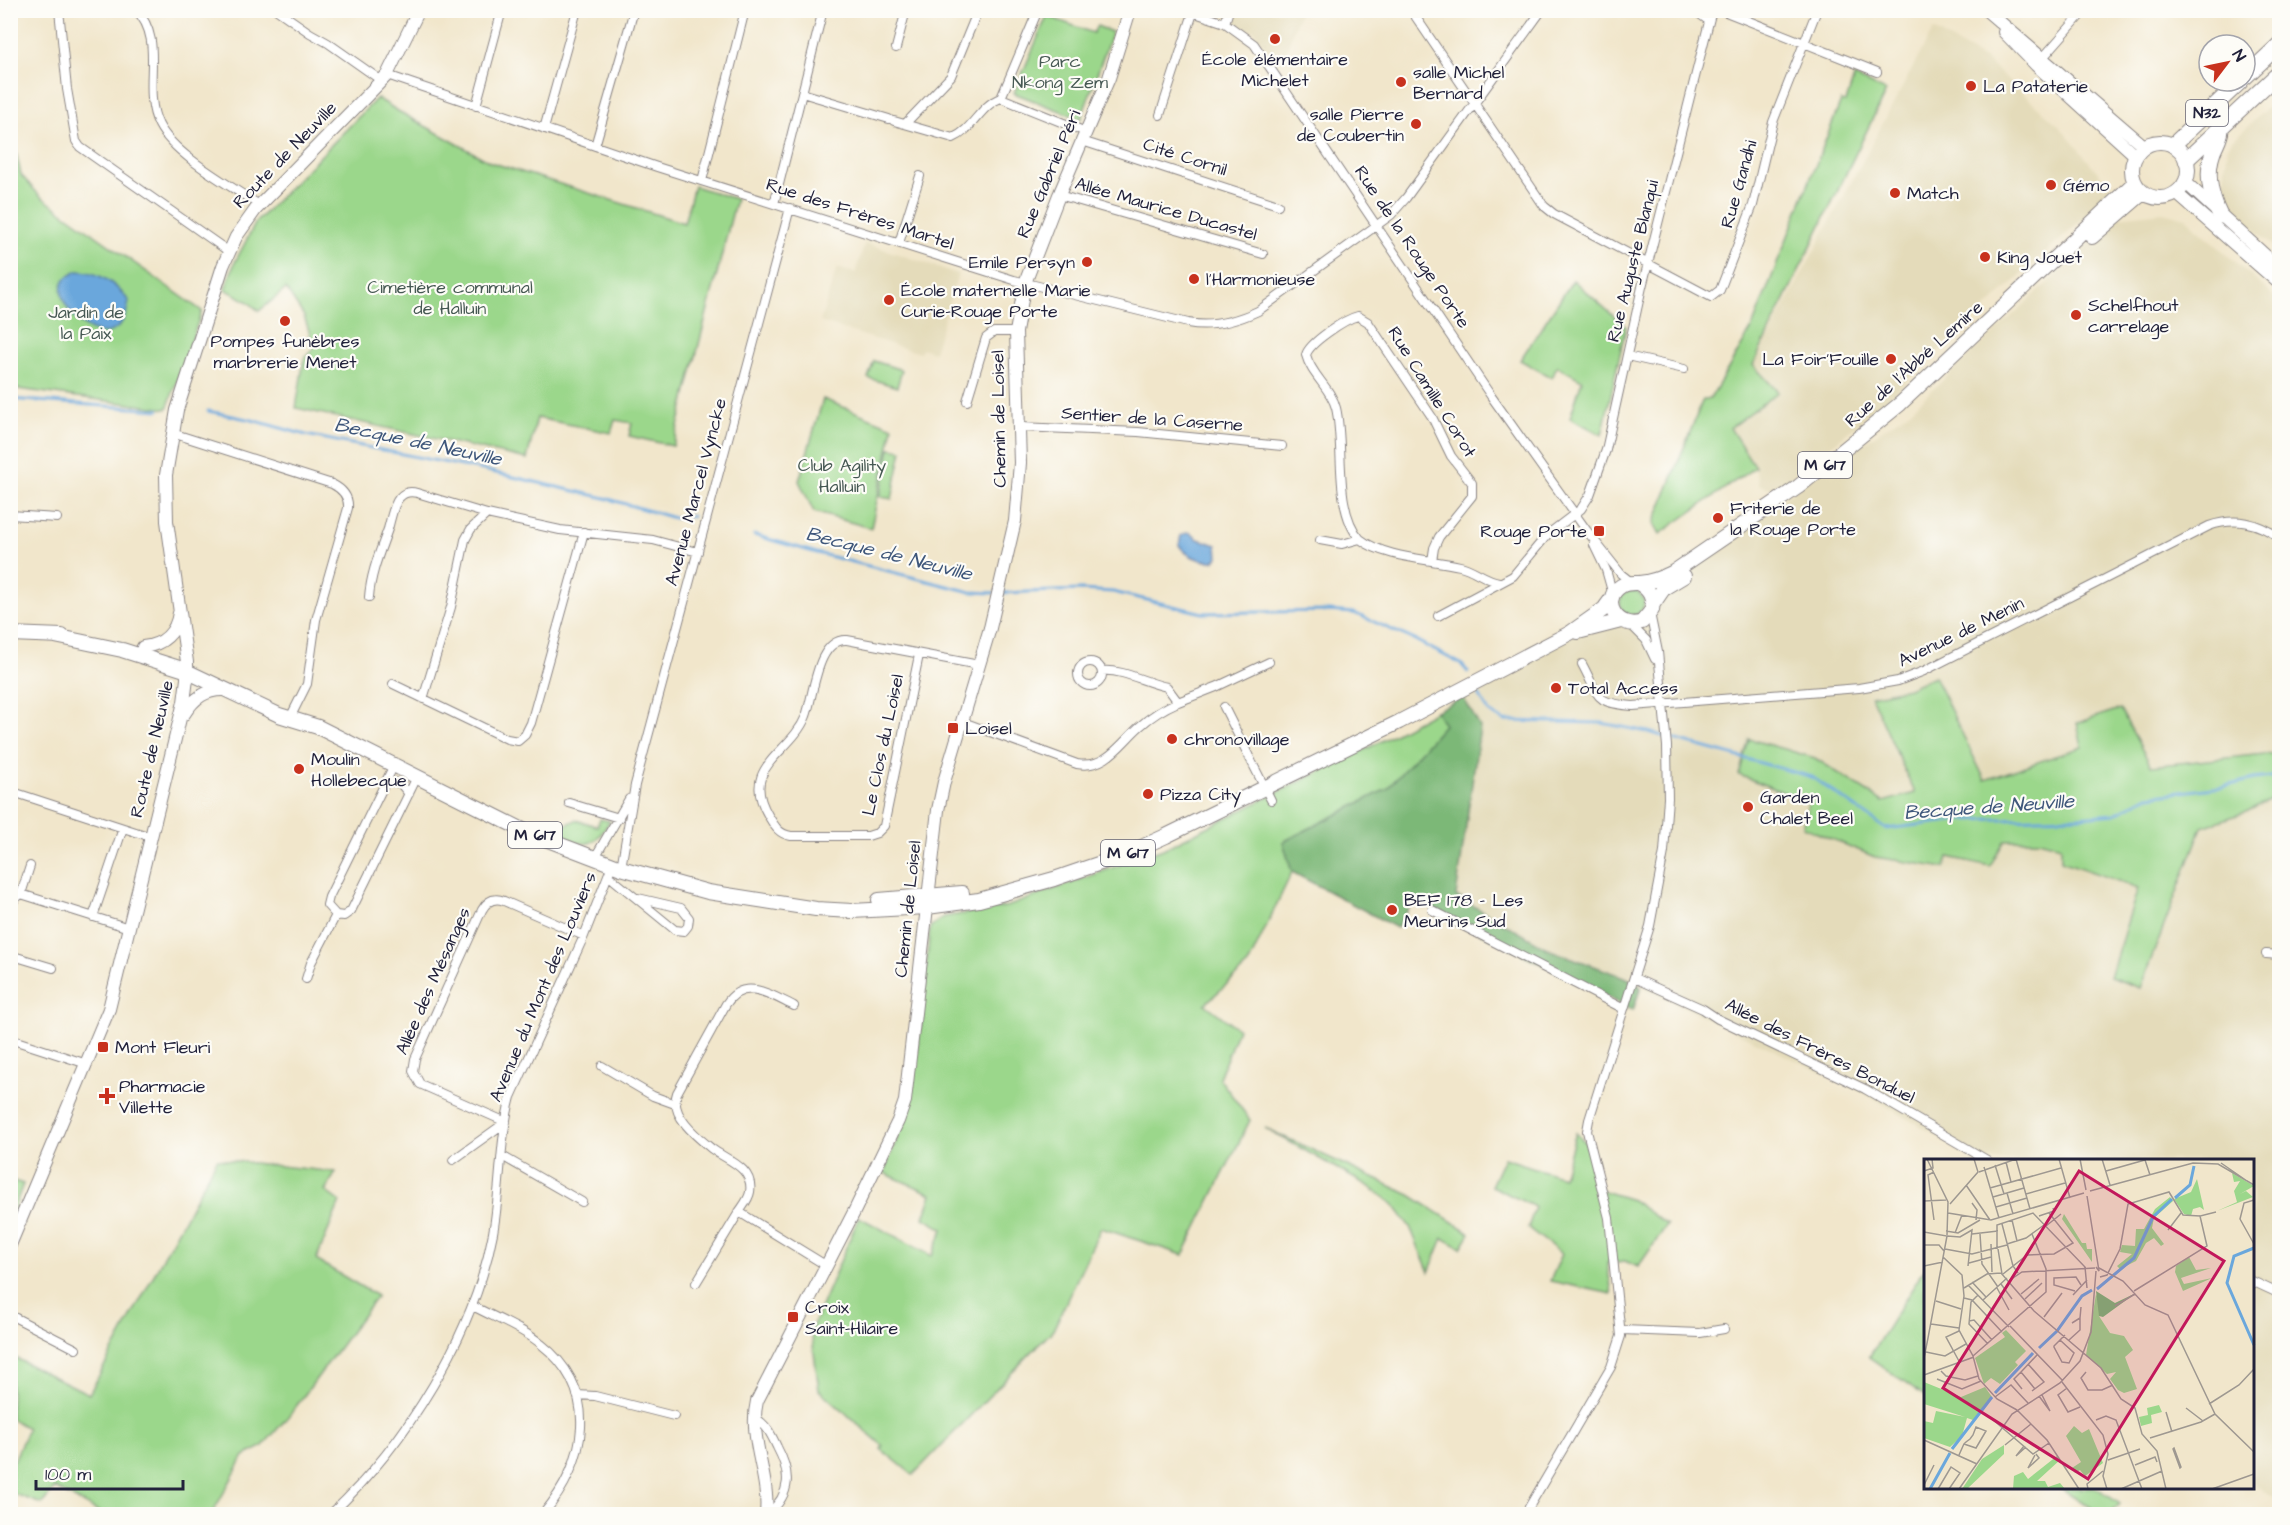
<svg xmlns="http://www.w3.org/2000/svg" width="2290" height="1525" viewBox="0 0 2290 1525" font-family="'Architects Daughter',sans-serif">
  <rect width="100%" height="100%" fill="#fdfcf7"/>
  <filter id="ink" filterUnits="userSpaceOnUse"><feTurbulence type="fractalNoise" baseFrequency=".0167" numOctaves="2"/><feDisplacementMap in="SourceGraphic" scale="12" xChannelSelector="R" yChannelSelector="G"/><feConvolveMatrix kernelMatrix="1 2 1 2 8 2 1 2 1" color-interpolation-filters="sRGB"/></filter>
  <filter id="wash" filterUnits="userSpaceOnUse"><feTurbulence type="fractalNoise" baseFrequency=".008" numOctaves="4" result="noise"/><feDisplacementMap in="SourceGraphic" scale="24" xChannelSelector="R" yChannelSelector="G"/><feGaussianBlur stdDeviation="1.35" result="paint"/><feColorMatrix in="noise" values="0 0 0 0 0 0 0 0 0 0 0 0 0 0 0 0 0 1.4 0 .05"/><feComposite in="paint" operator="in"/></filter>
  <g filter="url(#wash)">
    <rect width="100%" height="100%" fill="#f1e6cb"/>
    <path fill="#e4dbba" d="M1239,10L1300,11L1283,60L1277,64L1254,31L1237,24L1236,18Z
      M1933,30L1986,60L2058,125L2111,188L2087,215L1877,408L1820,455L1774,489L1759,485L1755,467L1730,428L1778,392L1753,365Z
      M2279,97V252L2223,200L2224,197L2222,191L2228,147L2231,142Z
      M2163,212L2186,218L2279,301V1502L2253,1481L2252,1160H1979L1862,1092L1641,987L1627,978L1550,950L1456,896L1480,727L1463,697L1629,605L1910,411L2118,217Z
      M865,243L958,274L934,352L922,348L920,353L820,322L837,268L855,273Z"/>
    <path fill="#9bd78b" stroke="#5e7c63" stroke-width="1.5" d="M1047,16L1093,33L1097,26L1112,32L1081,119L1014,93Z
      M1854,77L1886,91L1753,365L1778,392L1730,428L1755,467L1660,534L1654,524L1703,399H1710L1751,330L1841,101L1846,102Z
      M377,98L398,111L490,162L684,223L694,186L736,199L673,446L629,436L632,423L615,420L611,433L537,418L527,459L296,408L304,359L314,347L304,316L286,289L259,311L247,301L225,289L235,262L256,222Z
      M10,125L21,175L40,196L202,311L167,409L11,388Z
      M1573,280L1626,327L1602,435L1570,418L1582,380L1557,366L1552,378L1520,360Z
      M874,361L902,370L897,387L868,378Z
      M823,399L893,427L871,528L814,512L799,481Z
      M890,448L902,450L892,499L880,497Z
      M1620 603a12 12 0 1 1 24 0a12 12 0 1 1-24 0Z
      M1934,676L1985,780L2082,747L2077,723L2120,709L2151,766L2265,754L2279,756V795L2246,812L2202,827L2140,988L2110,977L2138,888L2061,861V846L2039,840H2005L1990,866L1948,857L1945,868L1875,857L1803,827L1809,802L1739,775L1749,739L1815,758L1883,802L1915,793L1871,696L1908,688Z
      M1436,711L1444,725L1387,789L1283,842L1292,872L1248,965L1205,1004L1238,1029L1219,1078L1250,1120L1183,1255L1101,1228L1053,1330L913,1475L881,1449L883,1446L819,1390L811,1330L859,1217L932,1256L943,1229L924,1218L932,1194L884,1173L910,1104L921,1025L930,927L944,917L1009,906L1163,849L1376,744Z
      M600,819L610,821C592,850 586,847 557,834L559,828L576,820L597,826Z
      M1265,1128L1410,1195L1470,1233L1461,1248L1443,1238L1429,1272L1410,1227L1393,1204L1368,1186Z
      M1576,1133L1586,1143L1600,1190L1632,1200L1667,1225L1638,1267L1625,1261L1607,1263L1612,1294L1550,1281L1562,1254L1528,1228L1535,1207L1491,1186L1504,1158L1563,1177Z
      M217,1159L336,1172L325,1191L340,1202L316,1260L377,1296L292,1412L262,1447L244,1456L212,1514H102L55,1488L42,1504L11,1493V1468L28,1428L11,1419V1356L89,1394Z
      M11,1180L23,1184L11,1217L10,1180Z
      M1925,1268V1396L1869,1357Z
      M2061,1488H2097L2120,1504L2109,1514H2101Z"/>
    <path fill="#7cb877" stroke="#4f6d59" stroke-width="1.5" d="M1463,697L1480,727L1456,896L1550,950L1627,978L1641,987L1633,1010L1414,899L1397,928L1292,872L1283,842L1387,789L1444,725L1436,711Z"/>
    <path fill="#6aa7dc" stroke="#46648c" stroke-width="1.5" d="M77,271C99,271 116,284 129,301C118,372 45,305 65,279C68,276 74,273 77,271Z
      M1189,532L1198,539L1217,545L1218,557L1214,561C1201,562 1186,556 1179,545L1181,535Z"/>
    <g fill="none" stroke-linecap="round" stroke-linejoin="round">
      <path stroke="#6aa7dc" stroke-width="3" d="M10,399L159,410
        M208,411L252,420L306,435L483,470L605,498L674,518L692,516
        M754,535L817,553L971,592L994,593
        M1001,593L1081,590L1113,592L1203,613L1328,611L1354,613L1415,640L1461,664L1468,672
        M1479,695L1489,712L1504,721L1602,723L1648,732L1812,777L1886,829L1958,820L2079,817L2115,814L2148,796L2222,787L2254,779L2280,776"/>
    </g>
  </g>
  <g filter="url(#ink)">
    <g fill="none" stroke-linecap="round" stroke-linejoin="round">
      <defs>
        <path id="street" d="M59,10L67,89L76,141L80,147L228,251
          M136,10C167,41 140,88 159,125C175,156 230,185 259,205
          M277,10L310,33L328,43L382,81
          M1186,10L1225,23L1254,44L1491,396L1587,531L1621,574L1631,582
          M1411,10L1544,206L1554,214L1711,297L1720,290L1753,205L1773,122L1817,10
          M1694,10L1709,21
          M1721,10L1877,72
          M1225,23L1229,10
          M896,48L906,10
          M2040,61L2085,10
          M387,75L657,167L1014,280L1188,323C1212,328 1236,321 1258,311L1391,215L1406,198L1542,10
          M802,93L889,119
          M1001,98L1038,10
          M1001,98L1086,132
          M476,106L502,10
          M1160,115L1193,13
          M894,121L953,138C973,130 980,105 1001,98
          M905,124L951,76L978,10
          M544,129L577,10
          M1082,141L1278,205
          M595,146L634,10
          M702,181L745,10
          M1059,195L1263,254
          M774,204L823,10
          M899,243L920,176
          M1627,356L1684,369
          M967,401L986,338L994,332H1016
          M1020,427L1138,432L1282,446
          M172,433L332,484C342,489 349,496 348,508L316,620L307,684L290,718
          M10,515L57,518
          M1360,539C1333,509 1345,445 1336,408C1331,388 1311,375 1306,355C1309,343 1345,319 1358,316L1368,322L1432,417L1451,456L1472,483V496L1439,537L1434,548L1432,561
          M1320,540L1342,544L1360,539C1384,558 1430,559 1460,566C1474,569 1485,580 1499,582
          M1594,545L1606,570L1613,595
          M369,597C371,572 380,552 388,529C391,519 393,505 399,498C404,492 410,491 417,493L487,514
          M1438,616L1513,576L1547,535L1581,509L1590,495L1606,450L1642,287L1712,10
          M1630,624L1646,640L1655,659
          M919,655L884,826L877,833L868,836H791C778,834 774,825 768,815C739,766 791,754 806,716C814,694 817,638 847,640L979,665
          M1078 674a12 12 0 1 1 24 0a12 12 0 1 1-24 0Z
          M1582,664C1600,697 1593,703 1633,706L1859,688L1898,681L1924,671L2209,526C2235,517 2257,522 2280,538
          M1102,671C1123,669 1146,683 1167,687L1178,702L1216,687L1269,662
          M393,684L507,739L518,741L525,735L531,723L584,532
          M423,699L451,607L465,540L471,529L487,514L560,530L653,540L698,552
          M1224,707L1271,800
          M963,722L1077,764C1106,769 1120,744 1139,727C1150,717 1164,708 1178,702
          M394,765L329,897L327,905L336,915L344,916L351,911L417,777
          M386,781L400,783L409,794
          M10,791L151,837
          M569,803L619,818
          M594,859L629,799
          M621,868L635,785L790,208
          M609,876L675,930L684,931L688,926L689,918L681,908L638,898
          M21,894L129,928
          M1432,910L1624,1009
          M10,911L14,900L21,894L30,866
          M93,917L123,828
          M2266,954L2280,955
          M10,955L53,968
          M1634,978L1703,1009L1718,1019L1865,1089L1987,1160
          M306,979L311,963L336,915
          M794,1006C771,995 744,976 726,1004L677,1093C669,1115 697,1137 712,1149C727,1160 754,1168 750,1192C749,1199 743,1206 739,1212L827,1266
          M10,1039L87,1064
          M602,1066L653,1096L675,1104
          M506,1122L420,1084L413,1071L415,1059L482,910C487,901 494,897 504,901L584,936
          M502,1156L582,1202
          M453,1160L506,1122
          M2252,1281L2280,1294
          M696,1283L739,1212
          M473,1306C495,1318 522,1328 541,1344C601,1391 587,1463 543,1514
          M10,1315L76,1349
          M1622,1330L1700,1333L1724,1329
          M577,1395L595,1396L674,1416
          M754,1417C767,1425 771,1434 777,1447C791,1473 792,1493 768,1514
          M331,1514C406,1444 474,1335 493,1233C501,1188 499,1141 511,1097L584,936L612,865
          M1525,1514L1611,1367L1621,1336L1609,1218L1587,1131L1589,1120L1650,926L1664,852L1668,798L1667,746L1658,652L1650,613"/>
        <path id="secondary" d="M1986,10L2144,146
          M2004,32L2036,65L2135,155
          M2185,182L2280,269
          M2176,193L2280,284
          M143,647C163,645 176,633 179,613
          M184,714C194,698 206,689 225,690
          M10,1245L109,1009L184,702L187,679V662L167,521L166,475L177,410L223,266L236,237L256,209L387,75L419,10
          M766,1514C770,1476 748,1439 757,1401L854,1212L898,1121L905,1101L938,810L944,782L990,628L1015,521L1020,463L1016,332L1025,283L1059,195L1109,78L1130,10"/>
        <path id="primary" d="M2132 170a28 28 0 1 1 56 0a28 28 0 1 1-56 0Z
          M2092,237L2143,193
          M1638,583C1649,589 1654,597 1652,610L1642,622C1617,631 1599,600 1621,586C1627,582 1633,583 1639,583C1651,582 1662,578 1672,573L1798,487L1900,404L2134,183
          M1653,604L1664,588L1684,576
          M1578,632L1621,621
          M10,634L62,636
          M55,636L122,650L182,669L279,715L318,727L527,832L621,868L708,892L816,909L852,911L927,907L979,900L1054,879L1124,855L1166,836L1399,722L1570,633L1604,609L1612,598
          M879,900L962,893"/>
        <path id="highway" d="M2245,77L2280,44
          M2173,145L2241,81
          M2186,160L2280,72
          M2220,216C2210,195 2205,174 2213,152C2216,144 2220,139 2221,130"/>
      </defs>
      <use href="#street" stroke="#8a8483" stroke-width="10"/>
      <use href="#secondary" stroke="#8a8483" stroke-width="14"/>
      <use href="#primary" stroke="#8a8483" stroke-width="16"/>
      <use href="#highway" stroke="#8a8483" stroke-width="17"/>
      <use href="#street" stroke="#fff" stroke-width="8"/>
      <use href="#secondary" stroke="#fff" stroke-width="12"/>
      <use href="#primary" stroke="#fff" stroke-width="14"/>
      <use href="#highway" stroke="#fff" stroke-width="15"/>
    </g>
  </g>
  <g fill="#c8321e" stroke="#fdfcf7" stroke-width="2">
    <circle cx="1275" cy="39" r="6"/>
    <circle cx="1401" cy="82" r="6"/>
    <circle cx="1971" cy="86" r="6"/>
    <circle cx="1416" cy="124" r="6"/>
    <circle cx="2051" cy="185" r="6"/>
    <circle cx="1895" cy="193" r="6"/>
    <circle cx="1985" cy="257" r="6"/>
    <circle cx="1087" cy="262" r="6"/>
    <circle cx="1194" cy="279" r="6"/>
    <circle cx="889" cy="300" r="6"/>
    <circle cx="2076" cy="315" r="6"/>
    <circle cx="285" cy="321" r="6"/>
    <circle cx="1891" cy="359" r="6"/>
    <circle cx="1718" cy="518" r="6"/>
    <rect x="1593" y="525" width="12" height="12" rx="3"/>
    <circle cx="1556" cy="688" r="6"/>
    <rect x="947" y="722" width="12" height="12" rx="3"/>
    <circle cx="1172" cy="739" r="6"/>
    <circle cx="299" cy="769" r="6"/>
    <circle cx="1148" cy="794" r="6"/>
    <circle cx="1748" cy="807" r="6"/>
    <circle cx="1392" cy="910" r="6"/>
    <rect x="97" y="1041" width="12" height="12" rx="3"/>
    <path d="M104 1087h6v6h6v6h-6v6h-6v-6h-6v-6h6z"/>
    <rect x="787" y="1311" width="12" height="12" rx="3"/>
  </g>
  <g text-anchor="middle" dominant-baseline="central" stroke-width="4.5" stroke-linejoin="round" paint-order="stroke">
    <g fill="#fdfcf7" stroke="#646373" stroke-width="1.5">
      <rect x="2186" y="100" width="42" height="26" rx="4.5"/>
      <rect x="1798" y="452" width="54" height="26" rx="4.5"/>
      <rect x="508" y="822" width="54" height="26" rx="4.5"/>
      <rect x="1101" y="840" width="54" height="26" rx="4.5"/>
    </g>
    <g font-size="16" font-weight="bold" fill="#22223b">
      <text x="2207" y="113">N32</text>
      <text x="1825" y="465">M 617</text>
      <text x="535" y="835">M 617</text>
      <text x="1128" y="853">M 617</text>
    </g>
    <g font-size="18" fill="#22223b" stroke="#fdfcf7" text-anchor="start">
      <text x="1275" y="59" text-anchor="middle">École élémentaire<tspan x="1275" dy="21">Michelet</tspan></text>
      <text x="1413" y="72">salle Michel<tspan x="1413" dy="21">Bernard</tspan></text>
      <text x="1983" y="86">La Pataterie</text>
      <text x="1404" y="114" text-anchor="end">salle Pierre<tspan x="1404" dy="21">de Coubertin</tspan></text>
      <text x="2063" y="185">Gémo</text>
      <text x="1907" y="193">Match</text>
      <text x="1997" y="257">King Jouet</text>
      <text x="1075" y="262" text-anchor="end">Emile Persyn</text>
      <text x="1206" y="279">l'Harmonieuse</text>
      <text x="901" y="290">École maternelle Marie<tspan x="901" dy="21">Curie-Rouge Porte</tspan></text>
      <text x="2088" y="305">Schelfhout<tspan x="2088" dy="21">carrelage</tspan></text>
      <text x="285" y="341" text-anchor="middle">Pompes funèbres<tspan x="285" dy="21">marbrerie Menet</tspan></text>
      <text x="1879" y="359" text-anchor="end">La Foir'Fouille</text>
      <text x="1730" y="508">Friterie de<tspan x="1730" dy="21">la Rouge Porte</tspan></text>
      <text x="1587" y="531" text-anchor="end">Rouge Porte</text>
      <text x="1568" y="688">Total Access</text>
      <text x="965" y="728">Loisel</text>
      <text x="1184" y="739">chronovillage</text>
      <text x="311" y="759">Moulin<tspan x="311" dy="21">Hollebecque</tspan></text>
      <text x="1160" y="794">Pizza City</text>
      <text x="1760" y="797">Garden<tspan x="1760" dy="21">Chalet Beel</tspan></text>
      <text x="1404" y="900">BEF 178 - Les<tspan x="1404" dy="21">Meurins Sud</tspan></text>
      <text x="115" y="1047">Mont Fleuri</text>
      <text x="119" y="1086">Pharmacie<tspan x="119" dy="21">Villette</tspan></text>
      <text x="805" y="1307">Croix<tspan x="805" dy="21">Saint-Hilaire</tspan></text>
    </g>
    <g font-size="18" fill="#465853" stroke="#fdfcf7">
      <text x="1060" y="61">Parc<tspan x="1060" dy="21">Nkong Zem</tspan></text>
      <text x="450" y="287">Cimetière communal<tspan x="450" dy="21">de Halluin</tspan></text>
      <text x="86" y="312">Jardin de<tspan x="86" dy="21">la Paix</tspan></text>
      <text x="842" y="465">Club Agility<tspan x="842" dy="21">Halluin</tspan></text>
    </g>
    <g font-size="18" fill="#22223b" stroke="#fdfcf7">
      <text transform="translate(285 155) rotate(-46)">Route de Neuville</text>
      <text transform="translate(1185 157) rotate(18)">Cité Cornil</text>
      <text transform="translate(1049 174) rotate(-67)">Rue Gabriel Péri</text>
      <text transform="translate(1739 184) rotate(-74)">Rue Gandhi</text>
      <text transform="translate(1166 209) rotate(16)">Allée Maurice Ducastel</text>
      <text transform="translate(860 214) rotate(18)">Rue des Frères Martel</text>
      <text transform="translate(1412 247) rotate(56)">Rue de la Rouge Porte</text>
      <text transform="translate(1633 261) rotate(-76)">Rue Auguste Blanqui</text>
      <text transform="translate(1914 364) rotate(-42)">Rue de l'Abbé Lemire</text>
      <text transform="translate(1432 392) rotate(58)">Rue Camille Corot</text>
      <text transform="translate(999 419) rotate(-91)">Chemin de Loisel</text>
      <text transform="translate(1152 419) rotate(4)">Sentier de la Caserne</text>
      <text transform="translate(696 492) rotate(-75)">Avenue Marcel Vyncke</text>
      <text transform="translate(1961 632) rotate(-26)">Avenue de Menin</text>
      <text transform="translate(883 745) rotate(-78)">Le Clos du Loisel</text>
      <text transform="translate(152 749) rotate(-77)">Route de Neuville</text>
      <text transform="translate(908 909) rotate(-84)">Chemin de Loisel</text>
      <text transform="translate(433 981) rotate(-66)">Allée des Mésanges</text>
      <text transform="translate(543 987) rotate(-67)">Avenue du Mont des Louviers</text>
      <text transform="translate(1820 1051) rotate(27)">Allée des Frères Bonduel</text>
    </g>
    <g font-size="20" font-style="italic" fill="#3f577b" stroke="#fdfcf7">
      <text transform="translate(418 442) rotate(12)">Becque de Neuville</text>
      <text transform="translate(889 554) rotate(14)">Becque de Neuville</text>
      <text transform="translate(1989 807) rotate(-4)">Becque de Neuville</text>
    </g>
  </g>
  <g transform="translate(1924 1159)">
    <rect width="330" height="330" fill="#f1e6cb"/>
    <path d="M308,14L330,27L316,35L322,32L329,38L293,52L313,43L310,32L316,22L310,23ZM273,20L280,51L276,48L269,50L267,57L260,55L250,40L267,33ZM246,38L249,42L230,59L228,69L240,85L237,87L230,79L222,84L212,102L196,110L193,107L208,95L196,93L198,86L211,87L212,70H220L231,50ZM140,55L158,84H162L163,90H168V103L138,60ZM265,98L272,111L287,109L257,119L260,125L288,119L259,132L251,113L252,107ZM172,135L176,144L175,157L186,174L200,177L209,191L201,198L213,230L200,234L194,231L186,220L192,213L183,215L162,196ZM82,171L102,192L91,203L94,206L76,225L67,219L60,225L51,199L81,178L78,174ZM0,223L37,238L61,228L68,238L49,261L43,259L38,277L26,288L0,279V262L9,264L12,252L41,258L0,245ZM235,246L238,253L227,256L228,264L217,267L215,258L224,256L223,249ZM150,267L158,274L165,270L179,304L161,317L156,311L151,314L148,309L157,303L142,277ZM80,286V295L43,330H38L58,300ZM133,297L136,301L113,322H121L124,328L136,324L141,330H89L90,317L99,313L104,320Z" fill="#9bd78b"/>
    <path d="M172,132L191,144L212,134L179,158L175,157Z" fill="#7cb877"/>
    <path fill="none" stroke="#6aa7dc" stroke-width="3" d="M251,39L266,26L270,7M330,89L310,97L303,124L330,186M173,130L210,99L229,58L248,40M115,189L133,172L158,137L168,131M71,234L109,194M28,290L68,238M6,330L26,294"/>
    <path fill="none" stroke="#9e9891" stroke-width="1.5" d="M3,0L24,43L23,76M92,0L106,50M135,0L146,39M156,0L162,31M178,0L186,26M82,3L87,23M297,4L326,24M71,6L80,35M60,8L75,59M0,12L9,9L8,0M182,12L221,1L226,16M55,13L92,0M42,26L66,61M66,29L137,9M166,32L269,4L294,5L330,26M83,34L89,55M102,35L141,24M163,37L175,112L172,108M69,38L100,29M330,41L320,44L316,60L330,85M0,42L22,41M48,44L53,51L52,61M26,45L54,13L50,0M72,48L103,39M24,54L67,61L160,34M115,57L130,52L129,49M10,61L4,16L10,13M88,61L93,82M78,65L89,107L94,114M122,67L137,55M244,71L257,54M22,72L34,74L56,61M0,73L23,77L4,179M31,74L38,56M48,75L74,72M56,75L58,105L74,128M23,77L36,78L48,71L44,107M67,85L68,113M83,85L102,79L120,66M0,86H15L20,92M21,90L48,95L83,86M73,90V66L109,54L161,108L163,129M74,90L78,115M103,96L130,95L149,84L125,54M19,98L38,116L40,137L35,171L49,197L55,220L73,240L93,251M45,104L67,98M0,107L19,103M175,109L199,122L221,146L244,156L291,255L330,293M79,115L103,96M176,118L183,116L196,90L204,45L245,33L259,56L276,57M86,121L98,113L171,109M48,123L62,138M77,125L88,140M44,126L85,168M40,129L63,115L77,114L110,152L177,209L197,240L211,249L218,275L233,292L242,330M73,129L85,151M151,132L130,126V119L152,118L157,126M210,132L283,87L276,57L292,53M97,135L115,120M54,136L47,143L45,165L64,185M149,136L163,121M40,139L48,141L78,173M101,140L118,124M59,141L83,119M12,142L37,150M191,147L211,135M120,158L138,134M45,162L50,161L68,181M148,164L156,159L157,148M7,165L35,169M86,167L139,222M35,172L22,178L36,204M136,181L150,194L145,204L138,203L130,188V187L141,176M145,181L156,171V159M2,193L21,197L42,185M49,197L122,133V110L108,75M0,199L4,179M104,205L120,223L108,232M17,212L22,217L41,221L54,217M97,213L90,220L98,230M162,213L157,219L164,231H178L189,226M0,216L50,198M13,220L38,230L57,222M138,223L179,276L184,295L179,317L183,330M143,229L134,236L144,253L156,248M111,230L97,213L113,196M115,237L126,252L118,236M71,238L87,226L104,244M285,245L315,226L330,210M262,249L279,262M93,251L123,281L155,330M242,253L248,273M68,260L109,295L125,284M172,261L182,257L192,261L218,330M226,279L277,263L291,255M0,281L53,305M81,286L107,265M100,287L92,297L102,288M250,289L257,308L256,309L249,290ZM35,296L39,287L40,285L42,283L46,280L49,276L52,268L62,272L52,289L40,285M111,296L104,309L115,299L112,295M184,301L216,290M211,306L231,298L233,303M0,326L10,306M14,330L27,308L36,314L25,330M35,330L88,255L136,224L156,202L167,173L172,112M164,330L163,325L179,312M197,330L238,312M288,330L330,315"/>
    <path fill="#c2185b" fill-opacity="0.15" stroke="#c2185b" stroke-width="3" d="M155,12L300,102L164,320L19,229Z"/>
    <rect width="330" height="330" fill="none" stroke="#22223b" stroke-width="3"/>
  </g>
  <rect width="2290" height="1525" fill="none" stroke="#fdfcf7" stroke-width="36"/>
  <g transform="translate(2227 63) rotate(58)"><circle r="28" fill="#fdfcf7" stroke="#a5a5ac" stroke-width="1.5"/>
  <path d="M0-4.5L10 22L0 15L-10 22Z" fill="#c8321e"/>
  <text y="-9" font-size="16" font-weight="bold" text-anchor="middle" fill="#22223b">N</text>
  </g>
  <path d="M36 1480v9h147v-9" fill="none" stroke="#22223b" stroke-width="3"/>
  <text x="45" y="1480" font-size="18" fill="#22223b" stroke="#fdfcf7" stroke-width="4.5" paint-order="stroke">100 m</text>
</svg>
